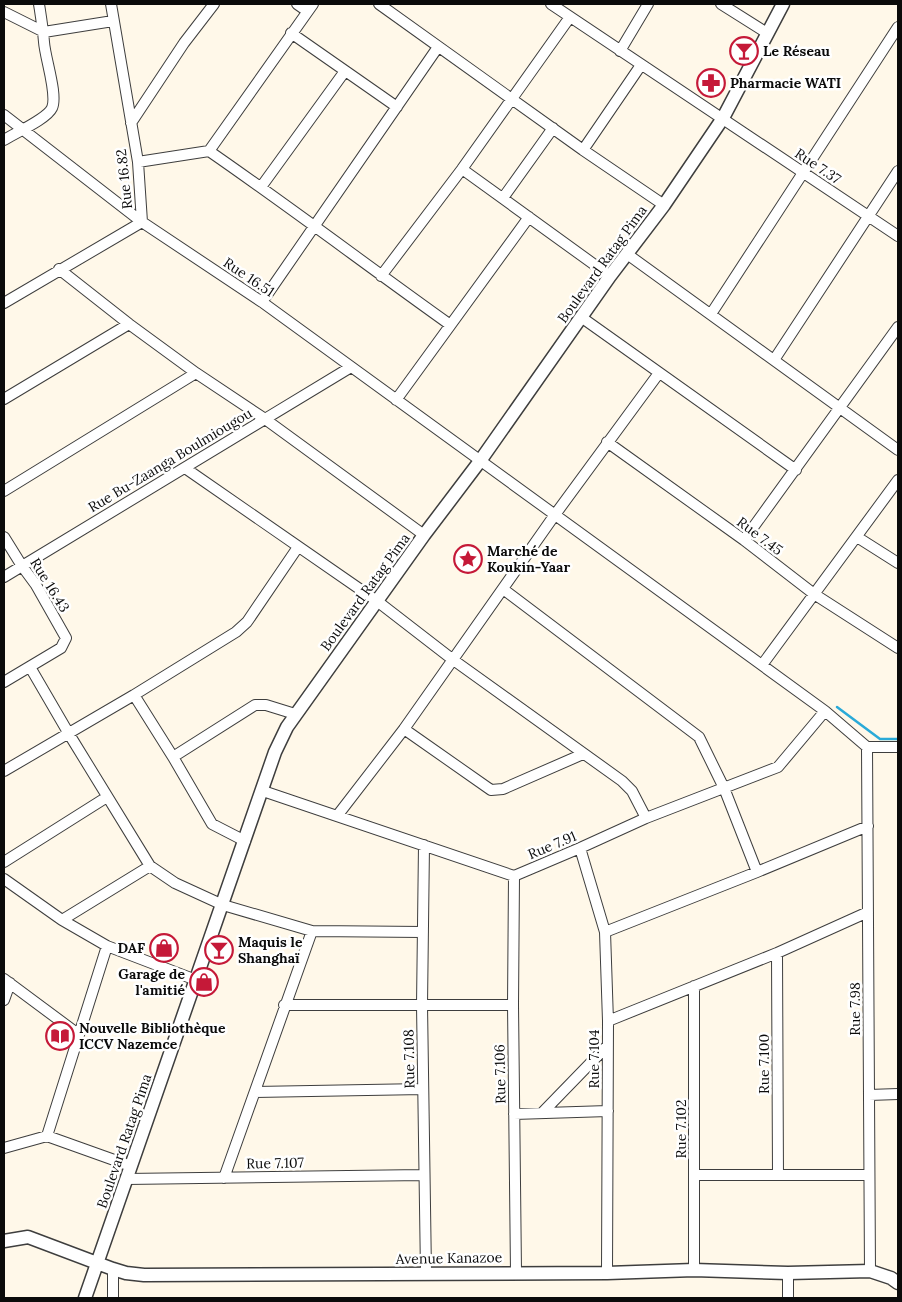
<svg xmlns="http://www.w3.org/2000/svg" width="902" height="1302" viewBox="0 0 902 1302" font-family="Lora,serif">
  <rect width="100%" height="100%" fill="#fff8e9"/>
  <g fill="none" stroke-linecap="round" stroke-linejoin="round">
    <path stroke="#2aaad8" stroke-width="2.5" d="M837,707L880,739H898"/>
    <defs>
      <path id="minor" d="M111,4L138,162L142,222
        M297,4L307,11
        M379,4L583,150L664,205
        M551,4L898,236
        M721,4L767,33
        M4,12L44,32L113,21
        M291,33L397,107
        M620,51L648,4
        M4,115L142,222L262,302L825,711L867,747
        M131,123L184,43L214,4
        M4,140C15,133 47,119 52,108C58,95 45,58 44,42C43,29 41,17 39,4
        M583,150L641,65
        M209,151L313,4
        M138,162L209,151C290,207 369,267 449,324
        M462,169L610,276
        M261,187L345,71
        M503,198L553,128
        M627,254L898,450
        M59,269L129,324L196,373L265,419L424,535
        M381,276L462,169L570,17
        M262,302L438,47
        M4,303L142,222
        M711,314L898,27
        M581,317L796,470
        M774,360L898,171
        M4,399L129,324
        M396,400L529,217
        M607,442L744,540L814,594L898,648
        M185,468L377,601L452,659L622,781L632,791L646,818
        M4,491L196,373
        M4,537L22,566L36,585L66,638L61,648L4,682
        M857,537L898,563
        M744,540L898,327
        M4,577L351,367
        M503,589L699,737L724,788L757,872
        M762,665L898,480
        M30,667L69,734L150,866L175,883L223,905L312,931L423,932
        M134,695L173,757L212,824L245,841
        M404,729L491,790L503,789L583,754
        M867,747L870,1271
        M867,747H898
        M173,757L255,705H266L295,714
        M4,771L134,695L236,632L247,622L298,547
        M263,791L514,876L580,848L646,818L778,767L825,711
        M337,816L404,729L554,516L659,373
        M424,845L422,1005L426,1273
        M580,848L605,932L608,1021L607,1273
        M4,862L107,797
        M514,876L513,1005L516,1272
        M4,879L62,920L107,946L196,980
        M62,920L150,866
        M605,932L757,872L868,826
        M777,953L778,1175
        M4,979L78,1034
        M694,986V1270
        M4,1000L10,983
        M284,1005H513
        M608,1021L777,953L868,912
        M255,1092L423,1089
        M869,1095L898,1094
        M542,1113L608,1045
        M514,1114L608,1111
        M47,1136L107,946
        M4,1148L47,1136L131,1166
        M695,1175H869
        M224,1178L312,931
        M126,1179L423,1175
        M113,1269V1298
        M788,1298V1273"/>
      <path id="tertiary" d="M4,1241L28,1237L113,1269L126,1273L144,1275L607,1273L694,1270L788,1273L870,1271L891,1278L898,1283
        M85,1298L275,752L287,727L424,535L480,461L610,276L664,205L723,118L783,4"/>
    </defs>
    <use href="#minor" stroke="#3e3e3e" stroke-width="12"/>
    <use href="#tertiary" stroke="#3e3e3e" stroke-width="15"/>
    <use href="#minor" stroke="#fff" stroke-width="10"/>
    <use href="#tertiary" stroke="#fff" stroke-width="12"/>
  </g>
  <defs>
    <symbol id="bar-ring" viewBox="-11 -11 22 22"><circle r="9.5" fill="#fff" stroke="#c51938" stroke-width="1.5"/><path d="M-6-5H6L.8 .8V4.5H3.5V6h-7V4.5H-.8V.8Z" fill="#c51938"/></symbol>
    <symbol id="pharmacy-ring" viewBox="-11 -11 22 22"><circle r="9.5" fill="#fff" stroke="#c51938" stroke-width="1.5"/><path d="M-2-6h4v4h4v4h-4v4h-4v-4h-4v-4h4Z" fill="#c51938"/></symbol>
    <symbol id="sight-ring" viewBox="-11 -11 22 22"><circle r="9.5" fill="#fff" stroke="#c51938" stroke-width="1.5"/><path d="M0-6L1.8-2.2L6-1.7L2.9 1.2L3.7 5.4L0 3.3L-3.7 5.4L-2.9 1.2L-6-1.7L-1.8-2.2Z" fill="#c51938"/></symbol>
    <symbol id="shop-ring" viewBox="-11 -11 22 22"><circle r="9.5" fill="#fff" stroke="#c51938" stroke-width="1.5"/><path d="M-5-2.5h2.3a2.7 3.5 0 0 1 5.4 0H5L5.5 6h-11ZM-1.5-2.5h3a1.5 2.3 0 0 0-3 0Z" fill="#c51938"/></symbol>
    <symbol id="library-ring" viewBox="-11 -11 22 22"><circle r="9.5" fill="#fff" stroke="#c51938" stroke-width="1.5"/><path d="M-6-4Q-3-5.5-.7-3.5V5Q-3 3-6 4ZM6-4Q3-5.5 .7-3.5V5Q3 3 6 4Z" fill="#c51938"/></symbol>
  </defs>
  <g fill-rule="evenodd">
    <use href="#bar-ring" x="728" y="35" width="32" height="32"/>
    <use href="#pharmacy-ring" x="695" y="67" width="32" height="32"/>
    <use href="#sight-ring" x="452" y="543" width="32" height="32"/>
    <use href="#shop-ring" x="148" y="932" width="32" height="32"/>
    <use href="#bar-ring" x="203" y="934" width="32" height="32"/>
    <use href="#shop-ring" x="188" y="966" width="32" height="32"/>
    <use href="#library-ring" x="44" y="1020" width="32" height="32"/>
  </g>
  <g text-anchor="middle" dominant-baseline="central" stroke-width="5" stroke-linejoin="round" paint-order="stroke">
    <g font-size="14" font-weight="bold" fill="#0b0b0b" stroke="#fff" text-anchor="start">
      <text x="763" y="51">Le Réseau</text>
      <text x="730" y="83">Pharmacie WATI</text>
      <text x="487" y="551">Marché de<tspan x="487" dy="16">Koukin-Yaar</tspan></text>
      <text x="238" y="942">Maquis le<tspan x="238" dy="16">Shanghaï</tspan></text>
      <text x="145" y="948" text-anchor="end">DAF</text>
      <text x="185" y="974" text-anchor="end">Garage de<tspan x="185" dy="16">l'amitié</tspan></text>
      <text x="79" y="1028">Nouvelle Bibliothèque<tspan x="79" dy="16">ICCV Nazemce</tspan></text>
    </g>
    <g font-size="14" fill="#0b0b0b" stroke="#fff">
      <text transform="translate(818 166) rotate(34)">Rue 7.37</text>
      <text transform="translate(124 179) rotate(-96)">Rue 16.82</text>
      <text transform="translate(602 264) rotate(-54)">Boulevard Ratag Pima</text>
      <text transform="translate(249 277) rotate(34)">Rue 16.51</text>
      <text transform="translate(170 460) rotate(-31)">Rue Bu-Zaanga Boulmiougou</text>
      <text transform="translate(760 536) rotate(37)">Rue 7.45</text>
      <text transform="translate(50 585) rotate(58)">Rue 16.43</text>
      <text transform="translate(365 592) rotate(-54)">Boulevard Ratag Pima</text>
      <text transform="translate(552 845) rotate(-23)">Rue 7.91</text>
      <text transform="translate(855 1009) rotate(-90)">Rue 7.98</text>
      <text transform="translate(409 1059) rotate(-91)">Rue 7.108</text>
      <text transform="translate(594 1059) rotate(-90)">Rue 7.104</text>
      <text transform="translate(764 1064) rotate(-90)">Rue 7.100</text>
      <text transform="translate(500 1074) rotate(-91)">Rue 7.106</text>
      <text transform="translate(681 1129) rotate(-90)">Rue 7.102</text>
      <text transform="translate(124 1141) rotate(-71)">Boulevard Ratag Pima</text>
      <text transform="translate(275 1163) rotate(-1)">Rue 7.107</text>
      <text transform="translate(449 1258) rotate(-1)">Avenue Kanazoe</text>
    </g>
  </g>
  <rect width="902" height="1302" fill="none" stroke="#0b0b0b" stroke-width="10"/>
</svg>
